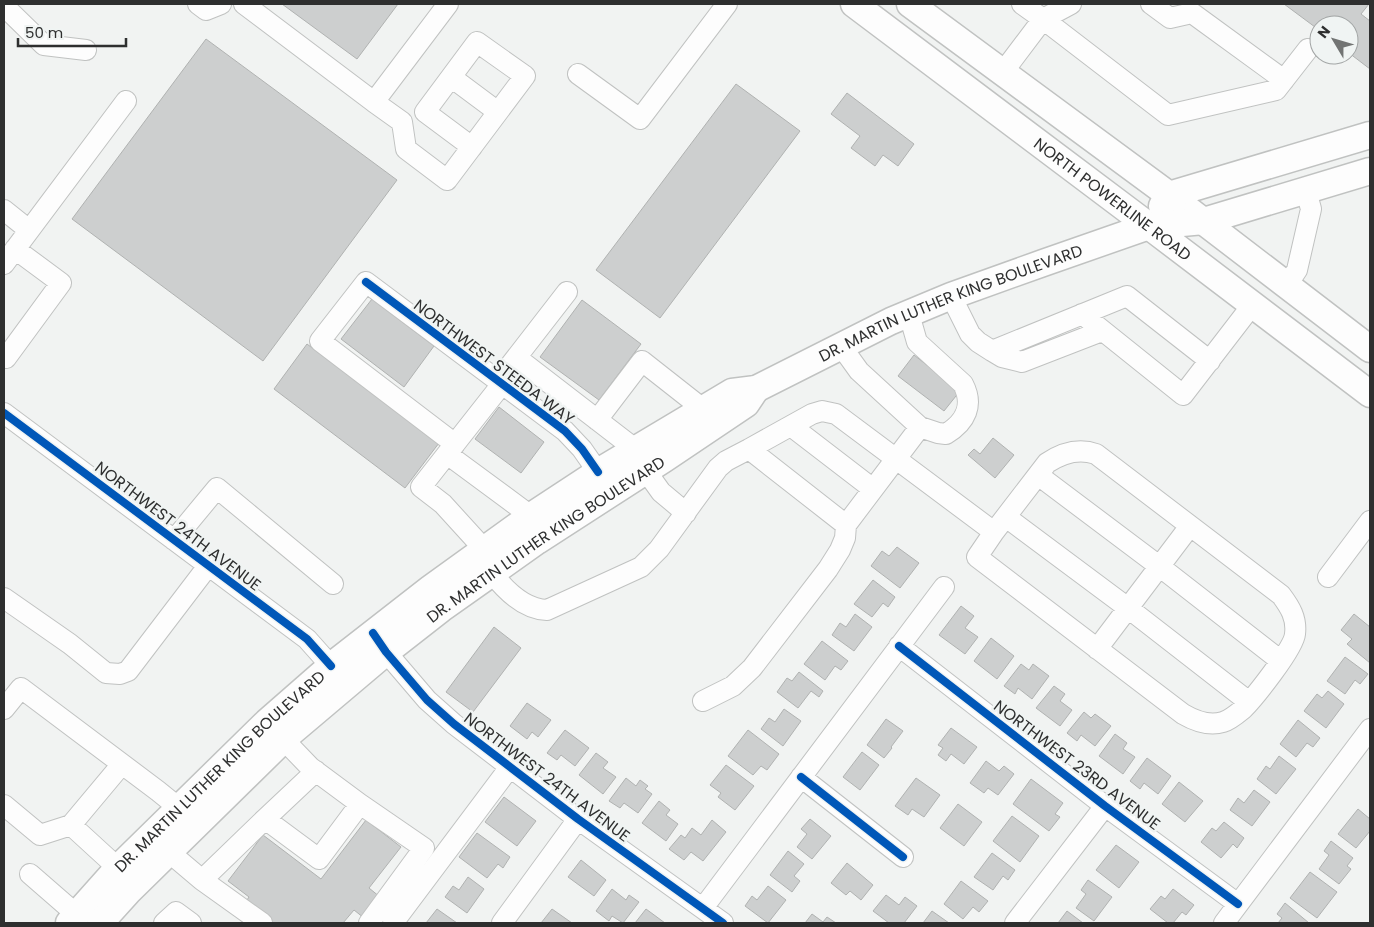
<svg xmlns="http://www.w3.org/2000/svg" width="1374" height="927" viewBox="0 0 1374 927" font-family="Poppins,sans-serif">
  <rect width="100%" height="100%" fill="#f1f3f2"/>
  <path fill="#cdcfcf" stroke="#b0b2b1" d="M282,4H398L357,59Z
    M1284,4H1369L1361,14L1370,21V69L1349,53V25H1319V30Z
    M206,39L397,180L263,361L72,219Z
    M736,84L800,131L660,318L596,270Z
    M847,93L914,144L898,166L883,155L875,166L851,148L860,136L831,114Z
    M372,299L434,346L404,387L341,339Z
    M582,300L641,344L599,400L540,357Z
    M307,344L439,443L405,488L274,389Z
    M914,355L960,391L944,411L898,376Z
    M499,407L544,442L521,473L475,439Z
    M993,438L1014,455L995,478L968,455L974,449L980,454Z
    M897,547L919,563L900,588L871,566L882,551L889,556Z
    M873,580L895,597L888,607L883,603L872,617L854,604Z
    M961,606L974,616L965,628L978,637L965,654L939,635Z
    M855,614L872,627L854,651L832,635L840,623L846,627Z
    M1354,614L1370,627V663L1347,644L1352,639L1341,630Z
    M494,627L521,648L473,712L446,692Z
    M991,638L1014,656L997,679L974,661Z
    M822,641L848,661L841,670L835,666L825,680L804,664Z
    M1345,657L1368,674L1360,684L1355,680L1345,694L1327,681Z
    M1021,664L1029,670L1033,664L1049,676L1032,699L1018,688L1015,694L1004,686Z
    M799,672L823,691L819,697L811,691L798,708L777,692L787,678L792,681Z
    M1054,686L1065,694L1060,701L1072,710L1060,726L1036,708Z
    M1328,691L1344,704L1326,728L1304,711L1317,694L1322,698Z
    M527,703L551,720L538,737L532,732L527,739L510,726Z
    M784,709L801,721L783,746L761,729L769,718L775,722Z
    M1084,712L1091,718L1095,714L1111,726L1095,746L1081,735L1077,741L1067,733Z
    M886,719L903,731L891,747L892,748L884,758L867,745Z
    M1298,720L1320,738L1313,747L1307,743L1296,757L1280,744Z
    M951,728L977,747L964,764L951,754L946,761L938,755L943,748L938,745Z
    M565,730L589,748L575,766L561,755L557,760L547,753Z
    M748,730L779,754L767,770L761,766L753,775L728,756Z
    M1115,734L1127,743L1123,749L1135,757L1123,774L1099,756Z
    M862,752L879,765L860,790L843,777Z
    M596,753L608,762L603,768L616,777L603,794L579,775Z
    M1279,756L1296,769L1276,794L1257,779L1266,766L1270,769Z
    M1147,758L1171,776L1158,794L1144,783L1140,789L1130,781Z
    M986,761L999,771L1004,766L1014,774L998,795L988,788L984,793L970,783Z
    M726,765L754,786L735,810L718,797L721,793L710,785Z
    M626,778L636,786L640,780L648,786L645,789L652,794L638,813L624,803L620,808L609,801Z
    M916,778L940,795L924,817L912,809L908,815L895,806Z
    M1031,779L1063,803L1055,814L1060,817L1049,831L1013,804Z
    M1179,782L1203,801L1185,822L1162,804Z
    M1254,790L1270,802L1252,826L1230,810L1238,798L1244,803Z
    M504,797L536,821L517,846L485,822Z
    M659,801L670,810L666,815L678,824L666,841L642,823Z
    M958,804L982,822L964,846L940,828Z
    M1358,809L1370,819V831L1356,848L1338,834Z
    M1012,816L1039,836L1020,862L993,841Z
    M810,819L831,836L812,859L797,847L807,834L801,829Z
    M366,820L401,847L369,888L380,897L364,918L354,910L343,923H266L243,906L249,897L228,881L263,835L321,879Z
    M712,820L726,832L703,861L691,852L684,860L669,849L681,835L685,838L692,828L701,835Z
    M1224,822L1244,838L1237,848L1233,844L1221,858L1201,842L1212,828L1216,831Z
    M477,833L510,857L503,868L498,864L487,878L459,857Z
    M1331,841L1353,858L1347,866L1351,869L1339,884L1319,869L1329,855L1324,851Z
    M1116,845L1139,862L1119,888L1096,870Z
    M788,851L804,864L794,876L800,881L792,892L770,875Z
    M992,853L1015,870L1008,880L1003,876L993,890L974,877Z
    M581,860L606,880L594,896L568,877Z
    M847,863L873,885L861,900L850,891L846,895L831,883Z
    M1310,872L1337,892L1317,918L1290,898Z
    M468,877L484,889L467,913L445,897L453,886L459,890Z
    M1088,880L1112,897L1094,921L1076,908L1086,894L1081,890Z
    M961,881L988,901L979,912L973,907L963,919L944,904Z
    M768,886L786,900L768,923L745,906L752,896L757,900Z
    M612,889L626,900L629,895L639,902L623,923L612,916L609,921L596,911Z
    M1173,889L1194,905L1186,915L1182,912L1173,923H1168L1150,909L1161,896L1165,899Z
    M886,895L899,905L905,897L917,906L904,923H889L873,911Z
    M1285,903L1309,923H1278L1282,918L1277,914Z
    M437,909L457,923H426Z
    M552,909L572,923H541Z
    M646,909L665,923H635Z
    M932,911L949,923H923Z
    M1067,911L1083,923H1058Z
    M812,914L823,922L827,917L836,923H805Z"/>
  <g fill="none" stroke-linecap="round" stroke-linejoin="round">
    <defs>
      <path id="minor" d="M198,4L206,10L221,4
        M244,4L374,102L448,4
        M1071,4L1043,19L1168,115L1276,90L1308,49
        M1151,4L1170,18L1192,13L1284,80
        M4,6L44,45L86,50
        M1003,72L1043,19L1022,4
        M578,74L640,119L727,4
        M451,77L498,112
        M374,102L402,122L406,149L447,180L525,76L477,42L425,112L472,147
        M4,210L29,230
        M4,264L126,101
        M1287,285L1297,270L1311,209L1306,191
        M951,296L970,334L978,342L992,351L1127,296L1210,361
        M909,314L917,342L963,384C974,405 966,422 946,434L938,433L920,427
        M1082,314L1183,395L1253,304
        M992,351L1002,357L1022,362L1102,331
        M6,358L61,283L15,249
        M517,358L635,449
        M498,381L567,292
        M4,413L307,639L331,666
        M597,420L642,361L703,409
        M791,426L873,489
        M455,444L320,341L366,282L565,431L582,449L598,472
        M749,449L812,414L822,411L836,414L994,532L977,557L1183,714C1195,721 1210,726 1223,722C1230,720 1237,714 1243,709C1254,698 1294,648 1295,634C1297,618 1290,607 1281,595L1096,454C1079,448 1062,453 1047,463L994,532
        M447,454L531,516
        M646,471L661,492L686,513
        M1038,475L1159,566L1281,661
        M1006,517L1128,608L1249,702
        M174,540L217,488L333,584
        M484,549L443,504L421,487L502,384
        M492,573C505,590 524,609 547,610L641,567L659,549L718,468L726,461L749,449L846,525L920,427L859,371L841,346
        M1328,577L1370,521
        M4,598L70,644L106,673L120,674L128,671L208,566
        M378,640L386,652L427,700L454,724L578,819L723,923
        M899,646L1105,806L1238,904
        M1097,649L1190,526
        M703,701L733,686L752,668L828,569L840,550L845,538L846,525
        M4,709L21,688L158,791L179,808
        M283,739L310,767L360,804L319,859L265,819L316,771
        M801,777L903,857
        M360,804L424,848L369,923
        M4,805L40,835L71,825
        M169,851L176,858L202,880L265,819
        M118,868L71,825L122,764
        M30,874L76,914
        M202,880L262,923
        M703,908L944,587
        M164,923L176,912L191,923
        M393,923L510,767
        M502,923L578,819
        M1015,923L1105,806
        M1224,923L1370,729"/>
      <g id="major">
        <path id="s1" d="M854,4L1149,226L1370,394"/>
        <path d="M910,4L1169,195L1370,349"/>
        <path d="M1162,206L1169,195L1370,135"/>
        <path id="s2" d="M69,923L118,868L267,722L331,666L431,588L531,516L598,472L732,392L756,389L891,321L951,296L1043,263L1149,226L1204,221L1370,171"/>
        <path id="s3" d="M100,923L128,892L289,734L386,652L441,609L537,541L664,459L746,404L756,389"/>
      </g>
    </defs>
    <use href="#minor" stroke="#c0c2c1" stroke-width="22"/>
    <use href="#major" stroke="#c0c2c1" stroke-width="29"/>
    <use href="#minor" stroke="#fdfdfd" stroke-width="20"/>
    <use href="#major" stroke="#fdfdfd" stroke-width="26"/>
    <defs>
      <path id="cycleway" d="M366,282L565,431L582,449L598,472
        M4,413L307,639L331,666
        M373,633L386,652L427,700L454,724L578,819L723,923
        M899,646L1105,806L1238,904
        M801,777L903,857"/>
    </defs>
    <use href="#cycleway" stroke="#f0f4f3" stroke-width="11"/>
    <use href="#cycleway" stroke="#0057b8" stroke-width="8"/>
  </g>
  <g text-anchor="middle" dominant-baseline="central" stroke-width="5" stroke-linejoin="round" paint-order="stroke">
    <g font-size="16" fill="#2e2f2f" stroke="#f0f4f3">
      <text stroke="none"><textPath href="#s1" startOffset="324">NORTH POWERLINE ROAD</textPath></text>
      <text stroke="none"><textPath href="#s2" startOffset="1091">DR. MARTIN LUTHER KING BOULEVARD</textPath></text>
      <text transform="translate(494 362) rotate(37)">NORTHWEST STEEDA WAY</text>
      <text transform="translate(178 526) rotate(37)">NORTHWEST 24TH AVENUE</text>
      <text stroke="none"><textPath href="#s3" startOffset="590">DR. MARTIN LUTHER KING BOULEVARD</textPath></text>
      <text transform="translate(1077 765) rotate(37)">NORTHWEST 23RD AVENUE</text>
      <text stroke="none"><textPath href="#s2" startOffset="214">DR. MARTIN LUTHER KING BOULEVARD</textPath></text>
      <text transform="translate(547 777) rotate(37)">NORTHWEST 24TH AVENUE</text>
    </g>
  </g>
  <rect width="1374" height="927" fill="none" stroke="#2e2f2f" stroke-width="10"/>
  <g transform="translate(1334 40) rotate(308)"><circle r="24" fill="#f0f4f3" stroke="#a2a5a5"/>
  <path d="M0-4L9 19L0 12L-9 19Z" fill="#727473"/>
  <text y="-8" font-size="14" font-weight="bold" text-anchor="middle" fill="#2e2f2f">N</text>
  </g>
  <path d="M18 38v8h108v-8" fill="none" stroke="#2e2f2f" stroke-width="2.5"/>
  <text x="25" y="38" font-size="15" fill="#2e2f2f" stroke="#f0f4f3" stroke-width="4" paint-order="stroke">50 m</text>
</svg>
